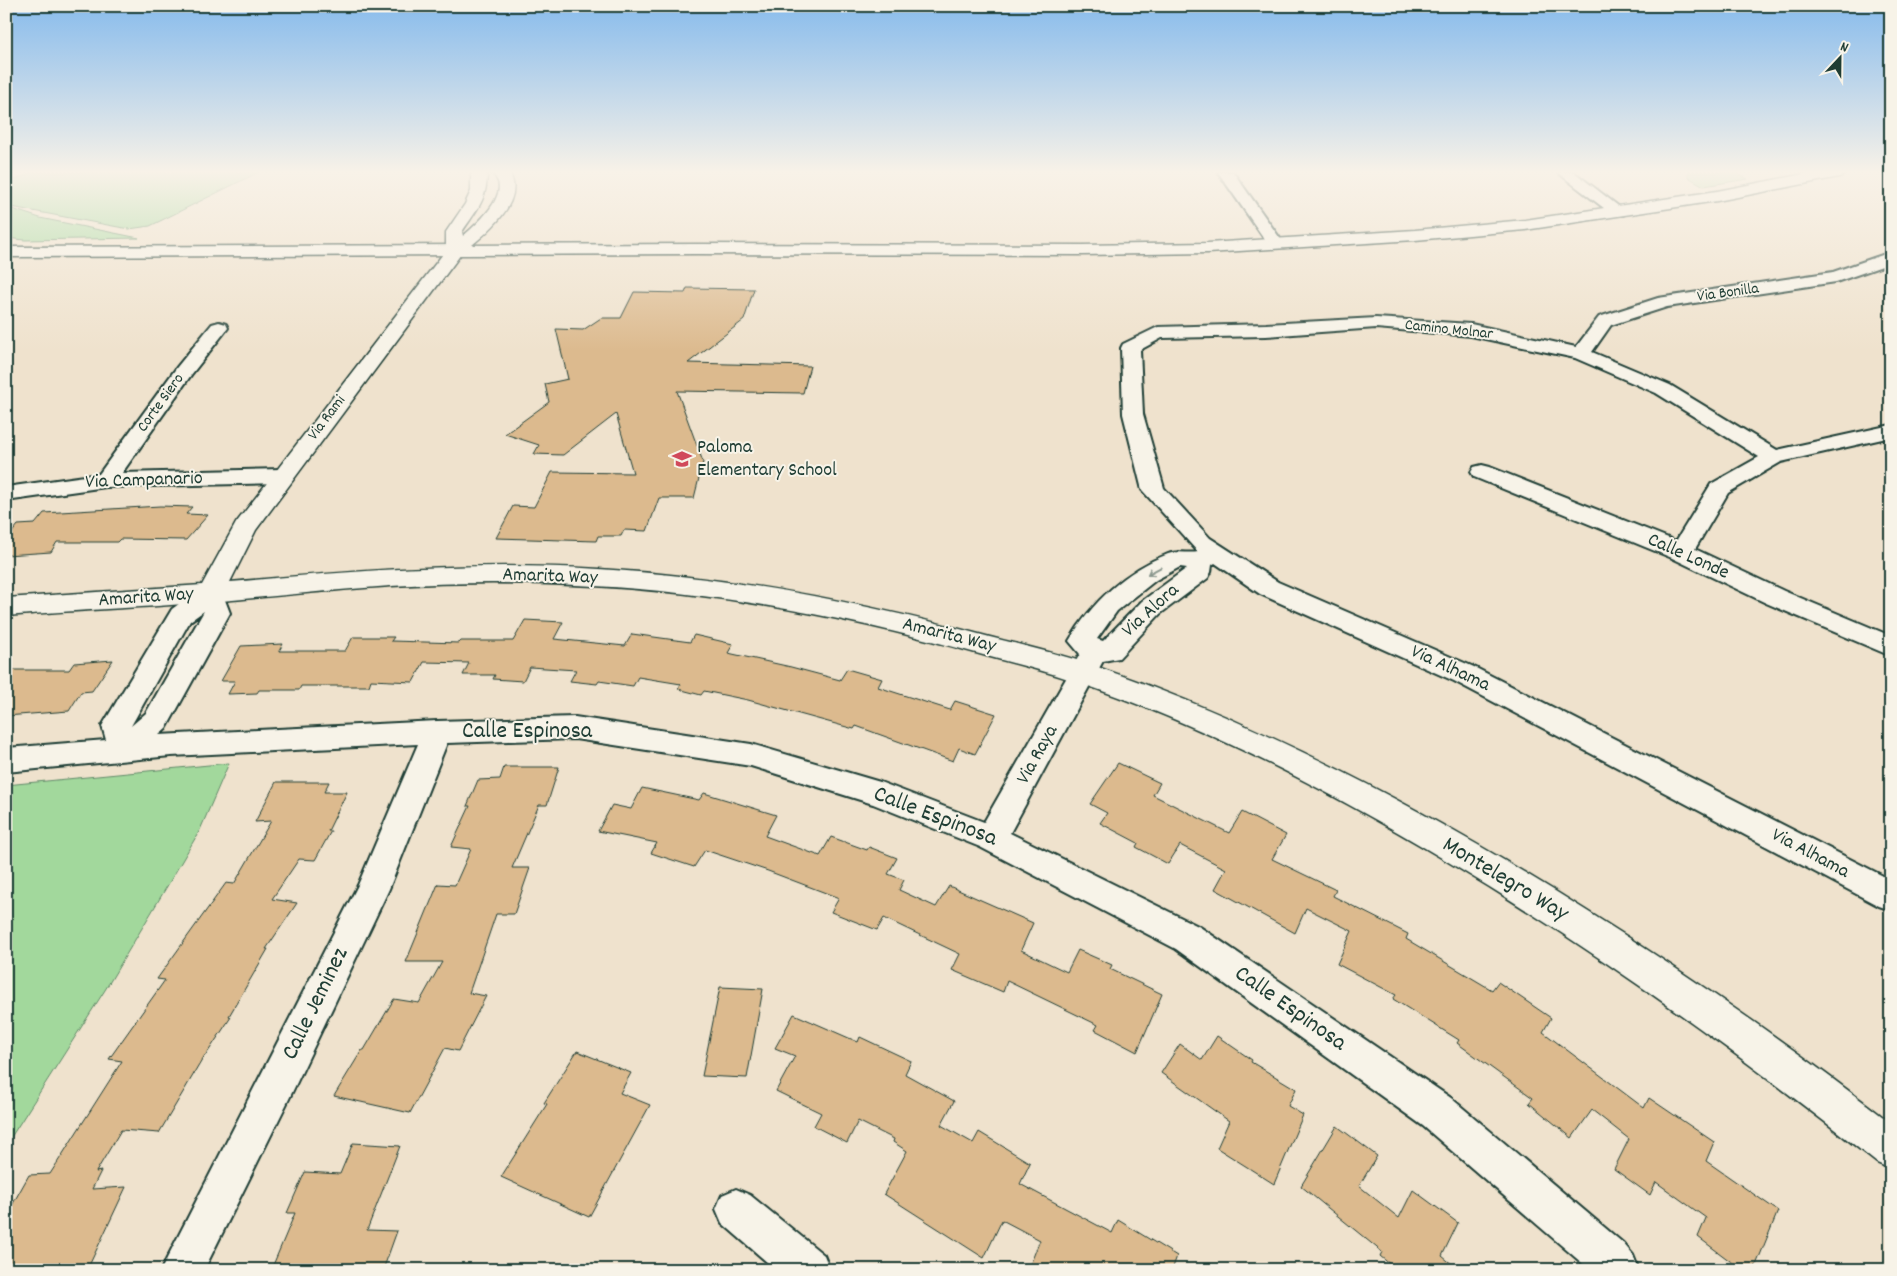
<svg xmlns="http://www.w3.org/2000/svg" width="1897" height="1276" viewBox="0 0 1897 1276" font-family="Dekko,sans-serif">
  <rect width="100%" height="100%" fill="#efe2cd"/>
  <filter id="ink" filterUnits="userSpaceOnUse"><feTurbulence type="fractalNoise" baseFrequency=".02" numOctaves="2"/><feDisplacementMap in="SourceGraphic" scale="10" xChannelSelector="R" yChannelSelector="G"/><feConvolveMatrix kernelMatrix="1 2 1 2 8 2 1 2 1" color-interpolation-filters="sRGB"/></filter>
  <g filter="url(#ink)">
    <path fill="#a2d89c" stroke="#608a68" d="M32,172H259L150,226L129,229L6,206V184Z
      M1688,172H1733L1748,179L1704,186L1688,177Z
      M6,207L40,218L139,238L25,240L6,238Z
      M229,763L200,830L172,878L105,990L6,1145V785Z"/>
    <path fill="#dcba8e" stroke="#1f3d34" d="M687,288L754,289L744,320L688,363L810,366L803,393L677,391L703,462L694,498H659L647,531L624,530L621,536H598L596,541L496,538L513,506L534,507L552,472L633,473L616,414L563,455L534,454L539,445L505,434L549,402L545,384L568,379L556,329L583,330L601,318H621L634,292L685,293Z
      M160,506L192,507L186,514L208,515L186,540L120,539L117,542H57L51,552L6,555V540L18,525L35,524L44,513Z
      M525,620L563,622L554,639L625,646L632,634L690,642L694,635L733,644L728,653L791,667L840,680L847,669L882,679L878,687L950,710L955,701L996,714L975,754L959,748L953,761L856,726L854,729L748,700L704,691L701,695L678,689L681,684L638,677L633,686L599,681L597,684L570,681L576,670L530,667L523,681L493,679L495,675H463L469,663L424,662L413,682L371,680L369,686H301L299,690H259L257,693L228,694L235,681H221L241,646L283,644L279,651H345L353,637H394L391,641L459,643L461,641H513Z
      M113,660L92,691L81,692L69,711L6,716V670H69L74,663Z
      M1118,763L1160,783L1153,795L1229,833L1242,812L1286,835L1272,859L1336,890L1333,896L1408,934L1406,939L1492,990L1498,982L1551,1018L1543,1032L1644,1108L1649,1098L1714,1142L1706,1161L1778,1211L1754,1270H1742L1698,1237L1706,1218L1656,1182L1650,1195L1614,1169L1629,1139L1592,1110L1572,1138L1529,1103L1533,1098L1457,1043L1459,1040L1393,999L1396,995L1337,964L1352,931L1306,908L1295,933L1215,889L1226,869L1180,845L1168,864L1136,847L1138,843L1100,823L1107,813L1090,804Z
      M504,767H559L547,805H539L512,868H530L514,914H496L469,993L486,996L458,1051L445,1048L410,1113L334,1096L362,1050H364L394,999L419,1003L442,962H406L438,884L455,885L471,849L451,847L470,806H467L478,780L500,779Z
      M276,782H329L324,792H347L328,831H331L315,860L299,859L272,899L297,903L266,949H268L229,1016L231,1017L206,1055H205L159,1133L121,1130L96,1172L101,1171L92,1189L126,1187L87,1270H6V1216L29,1175L50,1174L122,1061L109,1059L165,980L157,979L226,883L234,884L271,821L255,822Z
      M642,788L699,800L704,793L776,815L765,836L820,856L831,837L867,850L869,847L897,858L888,874L904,880L899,890L936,907L949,886L1033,923L1021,950L1067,972L1078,950L1112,965L1110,969L1162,994L1137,1052L1095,1030L1098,1025L1007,981L1003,992L952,970L960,954L884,918L877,930L831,912L839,898L768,871L705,850L694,867L651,853L657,843L598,831L612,805L631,809Z
      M720,987L763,989L747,1078L702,1076Z
      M794,1014L858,1042L860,1037L911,1061L905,1074L954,1101L941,1125L973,1143L979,1132L1030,1163L1020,1184L1112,1233L1118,1220L1177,1256L1172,1270H1028L1040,1240L1002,1220L984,1258L884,1194L907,1151L893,1142L894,1139L858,1121L847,1143L814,1126L821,1113L776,1091L795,1056L775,1048Z
      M1217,1036L1252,1060L1251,1062L1296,1089L1288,1106L1303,1115L1274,1184L1217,1148L1229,1121L1161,1073L1180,1044L1202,1060Z
      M577,1051L631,1073L620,1093L650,1105L589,1217L501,1177L547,1104L544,1103Z
      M1337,1126L1377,1156L1359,1186L1399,1218L1413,1190L1458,1223L1442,1256L1459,1270H1397L1380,1256L1382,1252L1301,1186Z
      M353,1143L400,1146L367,1230L397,1231L383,1270H271L295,1213H287L305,1172L340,1174Z"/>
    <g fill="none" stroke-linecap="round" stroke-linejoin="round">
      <defs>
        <path id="minor" d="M1218,172H1233L1284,244L1282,247H1270Z
          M1557,172H1574L1626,212L1623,215H1613Z
          M1891,252V263L1836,282L1667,307L1611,325L1592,352L1670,385L1777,450L1891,425V437L1781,462L1728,493L1695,549L1784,591L1891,636V656L1766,603L1672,558L1474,477L1471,472L1474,467L1482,465L1490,467L1676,541L1711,484L1759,457L1656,393L1575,358L1471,336L1376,328L1266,336L1162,338L1140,350L1143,414L1164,488L1210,538L1278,582L1474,667L1891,880V910L1879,906L1454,681L1260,594L1215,563L1212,565L1211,572L1208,578L1160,614L1119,658L1103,661L1010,833L1200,927L1451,1098L1623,1243L1633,1255L1639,1270H1590L1423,1126L1176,949L980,847L873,804L751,766L575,739L447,743L389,889L288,1101L204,1270H161L358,885L418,744L171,756L6,772V748L106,740L102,726L172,609L202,587L211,585L220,587L230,613L166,729L159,735L437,721L575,717L751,744L880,782L984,822L1080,654L1069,641C1091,603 1126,570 1168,554C1178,550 1189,554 1198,552L1142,490L1123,414L1121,348L1123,344L1158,327L1266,324L1376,318L1471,324L1576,347L1599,317L1658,298L1833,272ZM1180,567L1187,568L1142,601L1103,641L1097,639L1117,611L1156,580ZM204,611L146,713L131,726L190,621Z
          M219,322L226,324L228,328L191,375L122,473L283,469L291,471L294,476L291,481L283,483L106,487L6,501V487L99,474L177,367L212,324Z
          M736,1189L750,1195L824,1255L830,1270H776L722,1223L716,1209L722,1195Z"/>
        <path id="tertiary" d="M471,172H487C487,201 477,209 462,232L463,236C475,226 509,196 496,178C495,176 492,174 491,172H509C528,203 482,237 461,254L256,530L230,582C353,571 475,561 599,569C732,577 862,602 990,637C1025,646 1060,654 1095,666C1268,726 1432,813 1587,911C1692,977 1793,1047 1891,1123V1169L1877,1163C1739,1053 1596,950 1445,860C1326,789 1202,724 1071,680C1042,670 1012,663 983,655C856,619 726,593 594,586C526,582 458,582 391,586C330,590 269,597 209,602C141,608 74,610 6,616V598L202,585L236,523L446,250V232L465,204L471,191Z"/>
        <path id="secondary" d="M1814,172H1846L1844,175L1839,177L1717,201L1525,230L1415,240L1208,253L1082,255L697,254L6,257V247L697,244L1082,245L1208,243L1415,230L1525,220L1717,191Z"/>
      </defs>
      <use href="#minor" stroke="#1f3d34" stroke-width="4"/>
      <use href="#tertiary" stroke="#1f3d34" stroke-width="3"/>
      <use href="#secondary" stroke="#1f3d34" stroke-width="3"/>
      <use href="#minor" fill="#f7f3e8" fill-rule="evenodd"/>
      <use href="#tertiary" fill="#f7f3e8" fill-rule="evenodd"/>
      <use href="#secondary" fill="#f7f3e8" fill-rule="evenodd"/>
    </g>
    <defs><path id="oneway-shaft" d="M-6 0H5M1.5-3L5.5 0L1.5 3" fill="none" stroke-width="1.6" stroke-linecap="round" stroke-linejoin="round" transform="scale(1.25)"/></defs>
    <use stroke="#8b988e" href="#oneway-shaft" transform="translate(1154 571) rotate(152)"/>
  </g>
  <linearGradient id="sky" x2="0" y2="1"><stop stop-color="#87bbec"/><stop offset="0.49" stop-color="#f8f2e8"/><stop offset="1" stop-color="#f8f2e8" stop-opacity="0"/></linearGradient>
  <rect width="1897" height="351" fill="url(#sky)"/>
  <defs>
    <symbol id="school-bare" viewBox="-9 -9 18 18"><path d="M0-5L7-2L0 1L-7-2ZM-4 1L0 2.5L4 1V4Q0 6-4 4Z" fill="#d1495b" stroke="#f7f3e8" stroke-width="2.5" paint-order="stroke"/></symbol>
  </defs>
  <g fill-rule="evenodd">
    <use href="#school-bare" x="668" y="445" width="28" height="28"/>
  </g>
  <g text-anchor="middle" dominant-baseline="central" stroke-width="4" stroke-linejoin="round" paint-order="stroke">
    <g font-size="16" fill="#1f3d34" stroke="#f7f3e8">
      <text transform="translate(1728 293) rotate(-8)">Via Bonilla</text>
      <text transform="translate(1449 330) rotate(6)">Camino Molnar</text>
      <text transform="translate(161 403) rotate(-54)">Corte Siero</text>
      <text transform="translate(327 418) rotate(-53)">Via Rami</text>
    </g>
    <g font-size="20" fill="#1f3d34" stroke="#f7f3e8" text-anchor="start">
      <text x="697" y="448">Paloma<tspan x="697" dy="23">Elementary School</tspan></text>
    </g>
    <g font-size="20" fill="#1f3d34" stroke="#f7f3e8">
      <text transform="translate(144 481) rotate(-2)">Via Campanario</text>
      <text transform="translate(1688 557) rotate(24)">Calle Londe</text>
      <text transform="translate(550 577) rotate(2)">Amarita Way</text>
      <text transform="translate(146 598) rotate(-4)">Amarita Way</text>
      <text transform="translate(1151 611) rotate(-42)">Via Alora</text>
      <text transform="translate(949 636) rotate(14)">Amarita Way</text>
      <text transform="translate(1450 669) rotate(25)">Via Alhama</text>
      <text transform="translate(1038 755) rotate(-61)">Via Raya</text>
      <text transform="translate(1810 854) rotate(28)">Via Alhama</text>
    </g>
    <g font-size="24" fill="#1f3d34" stroke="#f7f3e8">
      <text x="527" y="732">Calle Espinosa</text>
      <text transform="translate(935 817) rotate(21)">Calle Espinosa</text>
      <text transform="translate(1505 880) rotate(31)">Montelegro Way</text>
      <text transform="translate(316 1004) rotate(-64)">Calle Jeminez</text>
      <text transform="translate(1290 1009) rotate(35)">Calle Espinosa</text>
    </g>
  </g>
  <rect width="1897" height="1276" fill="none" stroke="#f7f3e8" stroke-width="25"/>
  <rect x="12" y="12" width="1872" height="1251" fill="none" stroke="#1f3d34" stroke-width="2" filter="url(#ink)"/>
  <g transform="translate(1840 58) rotate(22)" stroke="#f7f3e8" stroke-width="4" paint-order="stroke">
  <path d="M0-4L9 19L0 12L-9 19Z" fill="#1f3d34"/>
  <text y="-8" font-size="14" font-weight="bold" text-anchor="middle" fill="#1f3d34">N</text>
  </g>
</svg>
